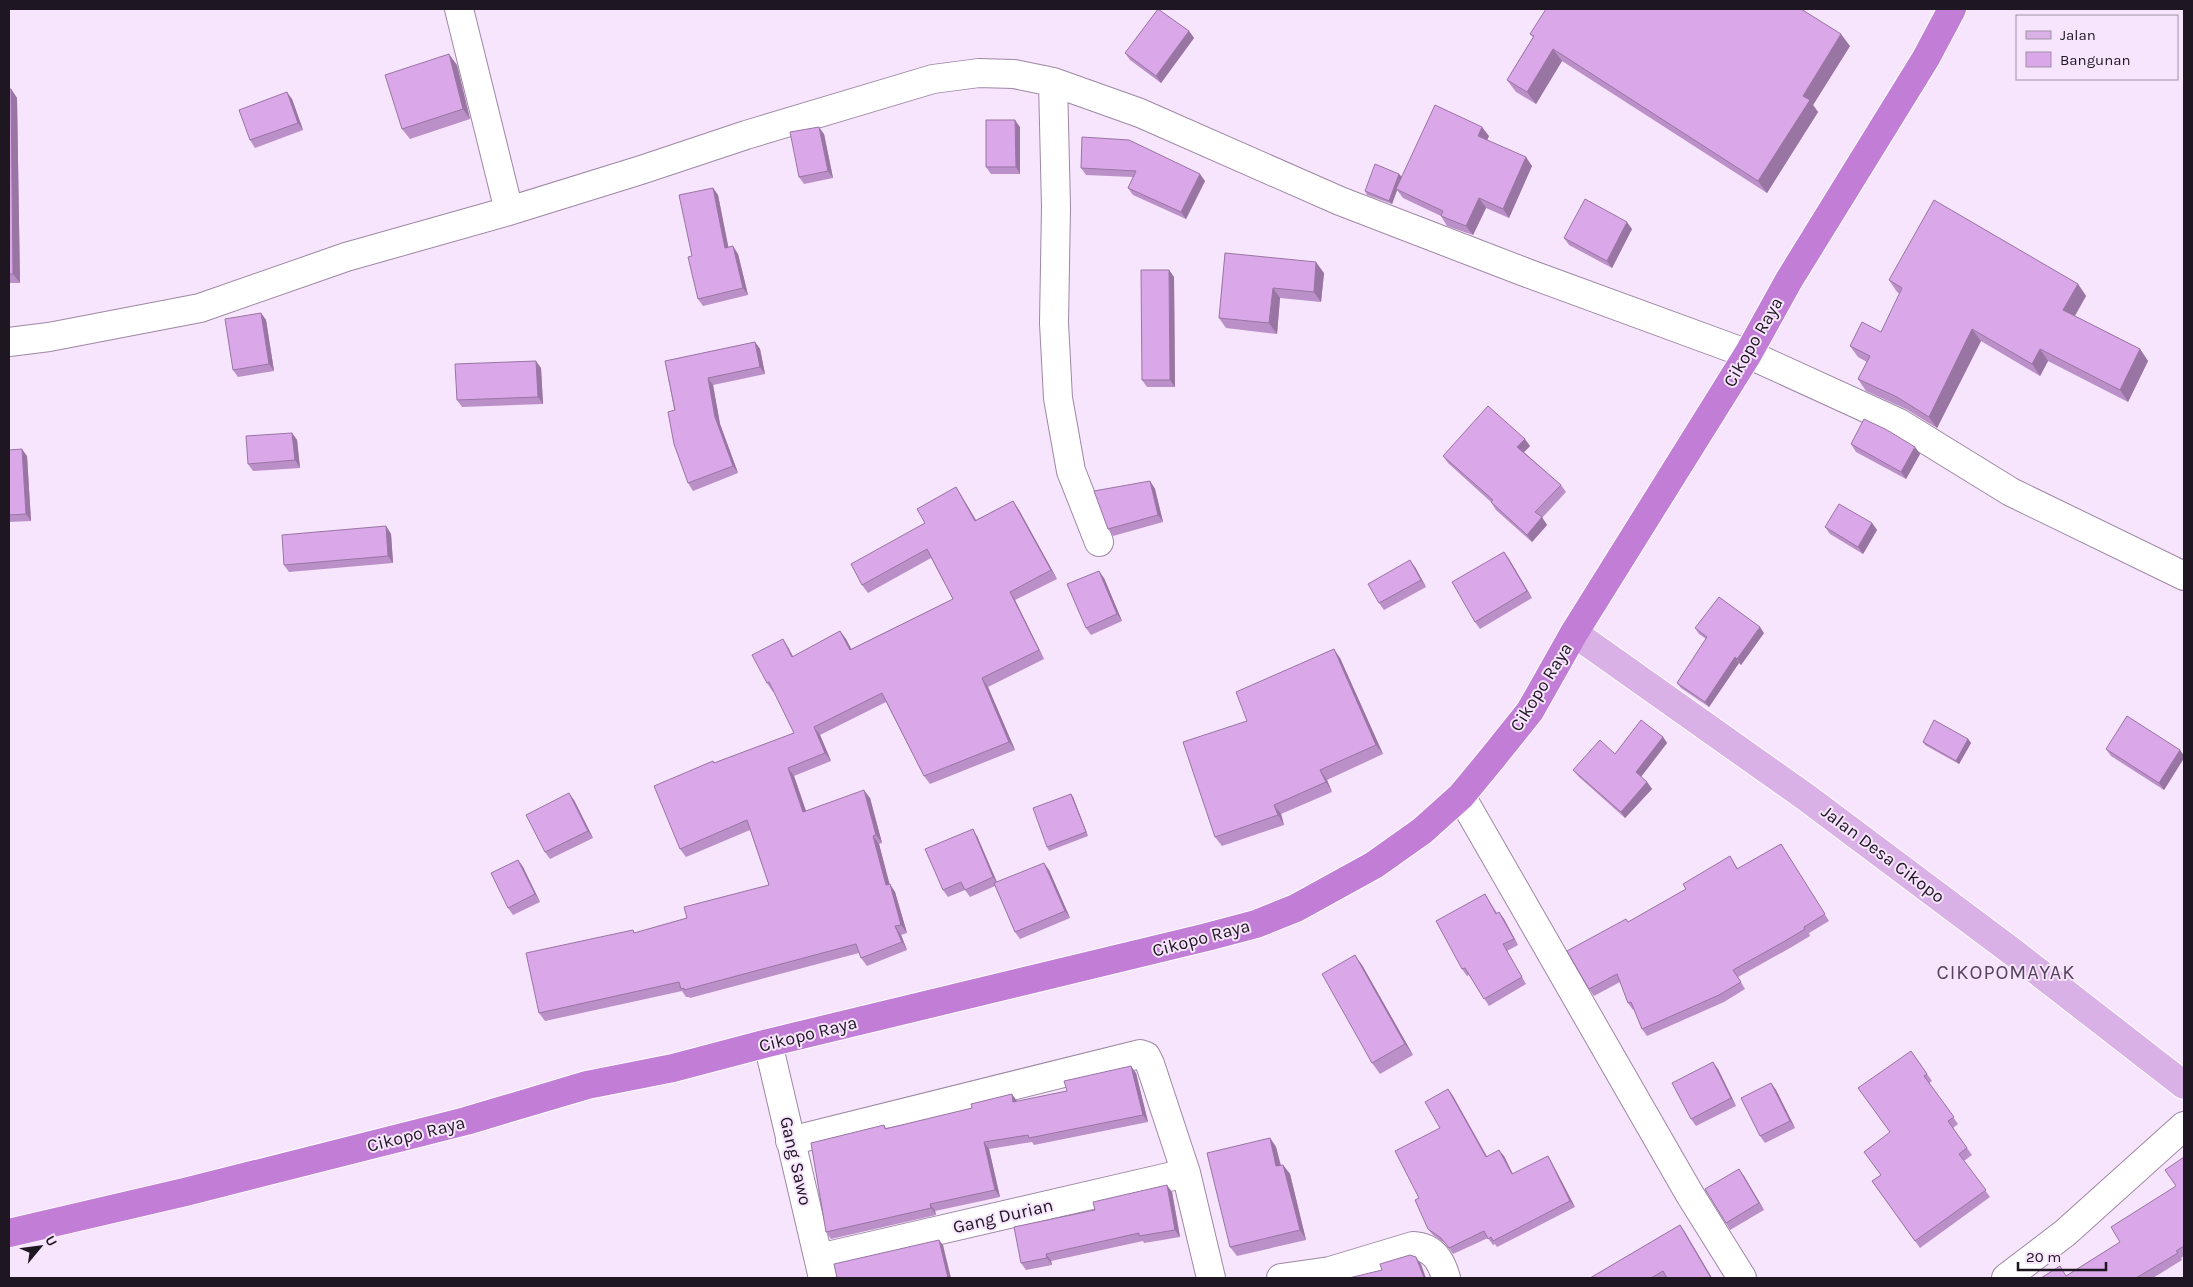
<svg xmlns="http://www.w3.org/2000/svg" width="2193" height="1287" viewBox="0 0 2193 1287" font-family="Karla,sans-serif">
  <rect width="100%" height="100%" fill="#f7e4fd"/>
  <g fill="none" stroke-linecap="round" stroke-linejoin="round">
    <defs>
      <path id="minor" d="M459,9L509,211
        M1053,82L1056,207L1054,323L1058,398L1071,471L1099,542
        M9,342L49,337L200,308L346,257L509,211L641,170L746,135L933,79L979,73L1014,74L1053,82L1140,113L1340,201L1527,273L1748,354L1899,423L2011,492L2184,576
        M1461,796L1689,1193L1742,1278
        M768,1043L823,1278
        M790,1141L1140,1054L1146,1056L1150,1064L1186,1173L1211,1278
        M819,1258L1186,1173
        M1281,1278L1330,1271L1413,1246C1433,1247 1441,1260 1446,1278
        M2006,1278L2065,1233L2184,1126"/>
      <path id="major" d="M1574,633L1807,798L2014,953L2184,1085"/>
      <path id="highway" d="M9,1233L185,1192L466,1121L587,1085L673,1068L768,1043L1207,937L1256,924L1296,908L1374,865L1422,831L1461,796L1494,756L1530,711L1574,633L1748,354L1789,280L1926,58L1952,9"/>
    </defs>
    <use href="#minor" stroke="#9e88a4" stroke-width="30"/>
    <use href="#major" stroke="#fff" stroke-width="30"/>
    <use href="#highway" stroke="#fff" stroke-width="30"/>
    <use href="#minor" stroke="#fff" stroke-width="28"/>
    <use href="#major" stroke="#dab1e7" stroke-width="28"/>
    <use href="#highway" stroke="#c27dd7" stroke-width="28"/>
  </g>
  <path fill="#bb90c8" d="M1189,31L1194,38L1161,83L1130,60L1125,53Z
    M1530,34L1850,46L1813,105L1818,112L1767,193L1562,61L1536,104L1516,92L1507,80L1533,37Z
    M457,65L470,119L410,139L402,129Z
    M9,89H11L17,98L20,283H9Z
    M292,99L303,130L255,148L250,140Z
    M1020,127V174H991L986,167Z
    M824,134L833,178L804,184L799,177Z
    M1489,136L1487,140L1532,166L1509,218L1486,208L1473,235L1447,226L1441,216L1403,198L1397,190L1392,204L1367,195L1365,191L1399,174L1402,177Z
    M1082,137L1205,181L1186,219L1133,195L1128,188L1133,177L1086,175L1081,168Z
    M713,188L718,195L728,247L738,254L748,295L703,306L698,299L692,256Z
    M1632,229L1612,268L1569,245L1564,238Z
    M1225,253L1324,273L1321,302L1280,298L1277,334L1226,328L1219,318Z
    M1169,270L1174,277L1175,387H1147L1142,380Z
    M1889,280L2078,284L2086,296L2075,316L2140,349L2148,361L2128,402L2048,361L2040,376L1981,341L1937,428L1906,409L1866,391L1858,379L1867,362L1858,357L1850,346L1881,332L1900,294L1897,292Z
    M261,313L266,320L274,371L238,377L233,370Z
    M755,342L760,349L765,374L713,385L720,424L738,473L693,491L688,483L665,361Z
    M541,368L543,404L462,407L457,400Z
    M292,433L297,440L300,468L253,471L248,464Z
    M1851,444L1915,447L1920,454L1906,479L1856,452Z
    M1530,446L1524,452L1561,485L1566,492L1542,518L1547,525L1532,542L1496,510L1491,502L1448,463L1443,456Z
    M9,450L27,456L31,521L9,522Z
    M1150,481L1155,489L1163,522L1113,536L1108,529Z
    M956,487L961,495L976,520L1013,501L1019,510L1057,579L1015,600L1044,659L988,687L1015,750L930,784L924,776L886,702L820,735L831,761L794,776L806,811L870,798L882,843L879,844L889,884L895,892L907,933L901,935L907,950L867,966L861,958L859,953L690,998L689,997H686L682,991L545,1021L539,1013L635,933L687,918L769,885L750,830L686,857L680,849L713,761L714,763L794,733L774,691L773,692L767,683L788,647L793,657L840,631L846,639L851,649L953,599L931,558L868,593L862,585L925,523Z
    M1872,523L1877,530L1863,554L1830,534L1825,527Z
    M386,526L391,534L393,563L289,572L284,565Z
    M1504,552L1509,559L1532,598L1480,629L1475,622Z
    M1415,567L1426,587L1384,610L1379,603Z
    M1104,578L1122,621L1091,635L1086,628Z
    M1695,628L1764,633L1741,665L1739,663L1709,707L1681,688L1677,683L1706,639L1699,634Z
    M1340,658L1383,754L1327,780L1332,792L1281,814L1284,825L1222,846L1215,837L1247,721Z
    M1663,737L1667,743L1641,777L1647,782L1652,789L1625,818L1578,776L1573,770Z
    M1968,739L1971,743L1959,764L1925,745L1923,742Z
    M2106,749L2180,750L2184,756V758L2164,790L2111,756Z
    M1071,794L1073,797L1088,836L1049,851L1047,847Z
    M574,800L593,838L550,859L545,852Z
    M977,836L997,882L1049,870L1070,918L1020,939L1015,932L995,886L970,897L965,890L948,897L943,890Z
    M1781,844L1829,921L1809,933L1810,936L1790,948L1738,977L1745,989L1724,1002L1647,1036L1642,1029L1634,1009L1633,1010L1628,1003L1620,982L1594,996L1589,989L1628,922L1686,889L1730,856L1738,869Z
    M518,860L523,867L540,902L513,915L508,908Z
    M1485,894L1497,913L1499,912L1504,919L1518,945L1507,951L1526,984L1489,1006L1469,975L1467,976L1462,969Z
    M1362,965L1413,1055L1380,1074L1372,1063Z
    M1911,1051L1932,1081L1929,1083L1958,1124L1953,1128L1972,1155L1964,1161L1990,1197L1920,1248L1872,1181L1881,1175Z
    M1718,1069L1736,1106L1696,1126L1691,1119Z
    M1136,1073L1148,1122L1034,1145L1032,1142L989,1149L1000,1197L935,1211L936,1215L831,1239L826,1232L884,1125L886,1128L1067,1091Z
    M1771,1083L1776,1090L1795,1128L1765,1143L1760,1136Z
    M1448,1089L1453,1096L1487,1156H1504L1513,1174L1548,1156L1552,1163L1575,1207L1497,1247L1495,1244L1493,1245L1488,1238L1453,1254L1446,1244L1433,1235L1428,1229L1419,1198L1440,1128Z
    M1270,1138L1276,1147L1281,1165H1283L1290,1174L1306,1240L1237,1256L1230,1247Z
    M2184,1157V1256L2181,1258L2182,1260L2153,1278H2041L2066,1276L2120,1242L2176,1186Z
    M1744,1176L1764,1210L1730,1230L1726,1223Z
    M1172,1192L1180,1237L1144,1243L1143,1241L1051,1261L1052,1265L1026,1270L1021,1263L1095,1210Z
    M1680,1225L1712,1278H1590Z"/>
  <path fill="#9975a3" d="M1189,31L1194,38L1161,83L1156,76Z
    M1841,34L1850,46L1813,105L1818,112L1767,193L1758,181L1803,96Z
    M1553,49L1562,61L1536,104L1527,92Z
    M449,54L457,65L470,119L463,109Z
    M11,89L17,98L20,283L13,274Z
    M287,92L292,99L303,130L298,123Z
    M1015,120L1020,127V174L1016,167Z
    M819,127L824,134L833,178L828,171Z
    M1482,127L1489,136L1485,145L1478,136Z
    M1526,157L1532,166L1509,218L1503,209Z
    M1200,174L1205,181L1186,219L1181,212Z
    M1399,174L1402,177L1392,204L1389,201Z
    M713,188L718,195L730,255L725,248Z
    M1479,198L1486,208L1473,235L1466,226Z
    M1627,222L1632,229L1612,268L1607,261Z
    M733,246L738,254L748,295L743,288Z
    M1316,262L1324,273L1321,302L1314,292Z
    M1169,270L1174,277L1175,387L1170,380Z
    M2078,284L2086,296L2071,322L2063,310Z
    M1273,288L1280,298L1277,334L1269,323Z
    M261,313L266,320L274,371L269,364Z
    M1972,329L1981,341L1937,428L1929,417Z
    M755,342L760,349L765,374L760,367Z
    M2040,349L2048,361L2040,376L2032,364Z
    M2140,349L2148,361L2128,402L2120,390Z
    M536,361L541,368L543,404L538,397Z
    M708,378L713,385L720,424L738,473L733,466L715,417Z
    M292,433L297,440L300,468L295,460Z
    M1525,439L1530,446L1522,454L1517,447Z
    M1915,447L1920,454L1906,479L1901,472Z
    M22,449L27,456L31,521L26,514Z
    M1150,481L1155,489L1163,522L1158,515Z
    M956,487L961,495L981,529L975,521Z
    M1013,501L1019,510L1057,579L1051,570Z
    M1542,517L1547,525L1532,542L1527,535Z
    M1872,523L1877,530L1863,554L1858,547Z
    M386,526L391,534L393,563L388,556Z
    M1504,552L1509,559L1532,598L1527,591Z
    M1410,560L1415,567L1426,587L1421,580Z
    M1099,571L1104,578L1122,621L1117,614Z
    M1010,592L1015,600L1044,659L1039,650Z
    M1760,627L1764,633L1741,665L1737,659Z
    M840,631L846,639L856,658L850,650Z
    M783,639L788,647L798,666L792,657Z
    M1334,649L1340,658L1383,754L1376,745Z
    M1735,657L1739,663L1709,707L1705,702Z
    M982,678L988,687L1015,750L1009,742Z
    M814,727L820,735L831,761L825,753Z
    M1663,737L1667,743L1640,778L1636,772Z
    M1968,739L1971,743L1959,764L1956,761Z
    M2180,750L2184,756V758L2164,790L2159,783Z
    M788,768L794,776L809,820L803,812Z
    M1320,770L1327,780L1332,792L1326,782Z
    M1647,782L1652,789L1625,818L1621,812Z
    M864,790L870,798L882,843L876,835Z
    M569,793L574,800L593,838L588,831Z
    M1071,794L1073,797L1088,836L1086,832Z
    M1274,805L1281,814L1284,825L1278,815Z
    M973,829L977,836L998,885L993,877Z
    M873,836L879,844L892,893L886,885Z
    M518,860L523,867L540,902L535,894Z
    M1044,863L1049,870L1070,918L1065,911Z
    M890,884L895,892L907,933L901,925Z
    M1499,912L1504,919L1518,945L1514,939Z
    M895,926L901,935L907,950L902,942Z
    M1355,955L1362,965L1413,1055L1405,1044Z
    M1713,1062L1718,1069L1736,1106L1731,1098Z
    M1131,1066L1136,1073L1148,1122L1143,1115Z
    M1771,1083L1776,1090L1795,1128L1790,1121Z
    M1448,1089L1453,1096L1490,1163L1486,1157Z
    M1012,1094L1017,1101L1018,1109L1013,1102Z
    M1270,1138L1276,1147L1283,1176L1276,1166Z
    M984,1142L989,1149L1000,1197L995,1190Z
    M1499,1150L1504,1156L1516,1181L1512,1174Z
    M1548,1156L1552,1163L1575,1207L1570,1201Z
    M1283,1165L1290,1174L1306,1240L1300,1230Z
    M1739,1169L1744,1176L1764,1210L1759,1203Z
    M1167,1185L1172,1192L1180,1237L1175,1230Z
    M930,1204L935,1211L936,1215L931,1208Z
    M1680,1225L1685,1232L1712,1278H1711Z
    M939,1240L943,1245L951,1278H948Z
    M1046,1254L1051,1261L1052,1265L1047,1258Z
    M1416,1257L1421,1264L1426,1278H1424Z"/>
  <path fill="#daa7e9" stroke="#9975a3" d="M1158,9L1189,31L1156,76L1125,53Z
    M1546,9H1801L1841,34L1803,96L1810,100L1758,181L1553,49L1527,92L1507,80L1534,36L1530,34Z
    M449,54L463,109L402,129L385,75Z
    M9,89H11L13,274H9Z
    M287,92L298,123L250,140L239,110Z
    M1435,105L1482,127L1478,136L1526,157L1503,209L1479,198L1466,226L1441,216L1443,211L1396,189Z
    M986,120H1015L1016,167H986Z
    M819,127L828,171L799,177L790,132Z
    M1082,137L1129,140L1200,174L1181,212L1128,188L1136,171L1081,168Z
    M1375,164L1399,174L1389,201L1365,191Z
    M713,188L725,248L733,246L743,288L698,299L688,257L692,256L679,195Z
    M1585,199L1627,222L1607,261L1564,238Z
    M1934,200L2078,284L2063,310L2140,349L2120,390L2040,349L2032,364L1972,329L1929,417L1897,397L1858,379L1870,356L1850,346L1862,322L1881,332L1902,288L1889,280Z
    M1225,253L1316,262L1314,292L1273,288L1269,323L1219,318Z
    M1141,270H1169L1170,380H1142Z
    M261,313L269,364L233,370L225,319Z
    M755,342L760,367L708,378L715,417L733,466L688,483L674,444L668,412L675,410L665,361Z
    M536,361L538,397L457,400L455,364Z
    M1488,406L1525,439L1517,447L1561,485L1535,512L1542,517L1527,535L1491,502L1493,500L1443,456Z
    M1864,419L1887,430L1915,447L1901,472L1851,444Z
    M292,433L295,460L248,464L246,436Z
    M22,449L26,514L9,515V450Z
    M1150,481L1158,515L1108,529L1094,491Z
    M956,487L975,521L1013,501L1051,570L1010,592L1039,650L982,678L1009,742L924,776L882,693L814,727L825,753L788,768L803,812L864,790L876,835L873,836L886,885L890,884L901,925L895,926L902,942L861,958L856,944L684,990V988L681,989L679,982L539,1013L526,953L633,930L634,933L687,918L684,907L769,885L747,820L680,849L654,786L713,761L714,763L794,733L769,682L767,683L752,655L783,639L792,657L840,631L850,650L953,599L927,549L862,585L851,564L925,523L917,509Z
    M1839,504L1872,523L1858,547L1825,527Z
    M386,526L388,556L284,565L282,535Z
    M1504,552L1527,591L1475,622L1452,582Z
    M1410,560L1421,580L1379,603L1368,584Z
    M1099,571L1117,614L1086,628L1067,584Z
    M1719,597L1760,627L1737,659L1735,657L1705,702L1677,683L1707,637L1695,628Z
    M1334,649L1376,745L1320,770L1326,782L1274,805L1278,815L1215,837L1183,742L1247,721L1236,692Z
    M2127,716L2180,750L2159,783L2106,749Z
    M1641,720L1663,737L1636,772L1647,782L1621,812L1573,770L1600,740L1615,754Z
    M1934,720L1968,739L1956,761L1923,742Z
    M569,793L588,831L545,852L526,815Z
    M1071,794L1086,832L1047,847L1033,808Z
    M973,829L993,877L965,890L961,882L943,890L925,849Z
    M1781,844L1825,914L1804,927L1805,929L1785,941L1733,970L1741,982L1719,995L1642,1029L1631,1002L1628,1003L1617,974L1589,989L1567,951L1626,919L1628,922L1686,889L1683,884L1730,856L1737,869Z
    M518,860L535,894L508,908L491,873Z
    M1044,863L1065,911L1015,932L994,883Z
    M1485,894L1496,914L1499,912L1514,939L1503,944L1522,977L1484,999L1465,968L1462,969L1436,921Z
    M1355,955L1405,1044L1372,1063L1322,974Z
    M1911,1051L1927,1074L1924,1076L1954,1117L1948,1121L1967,1148L1959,1154L1986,1190L1915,1241L1872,1181L1881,1175L1864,1152L1890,1132L1858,1088Z
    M1713,1062L1731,1098L1691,1119L1672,1083Z
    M1131,1066L1143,1115L1029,1138L1028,1135L984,1142L995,1190L930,1204L931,1208L826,1232L811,1143L884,1125L885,1129L972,1108L971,1104L1012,1094L1013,1102L1067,1091L1064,1081Z
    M1771,1083L1790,1121L1760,1136L1741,1098Z
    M1448,1089L1486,1157L1499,1150L1512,1174L1548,1156L1570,1201L1493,1241L1491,1237L1488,1239L1484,1231L1449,1248L1441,1238L1428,1229L1415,1200L1419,1198L1395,1151L1440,1128L1425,1102Z
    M1270,1138L1276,1166L1283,1165L1300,1230L1230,1247L1207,1153Z
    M2184,1157V1246L2176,1251L2178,1253L2136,1278H2041L2060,1266L2066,1276L2120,1242L2111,1227L2176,1186L2165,1170Z
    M1739,1169L1759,1203L1726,1223L1705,1189Z
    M1167,1185L1175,1230L1139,1236V1233L1046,1254L1047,1258L1021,1263L1014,1227L1095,1210L1093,1202Z
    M1680,1225L1711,1278H1667L1663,1271L1651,1278H1590Z
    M939,1240L948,1278H837L834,1264Z
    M1410,1255L1416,1257L1424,1278H1349L1382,1270L1380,1264Z"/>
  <g text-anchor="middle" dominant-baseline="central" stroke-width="4" stroke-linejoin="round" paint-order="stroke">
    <g font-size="18" fill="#1e1620" stroke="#f7e4fd">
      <text transform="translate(1753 342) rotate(-60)">Cikopo Raya</text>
      <text transform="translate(1541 687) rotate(-58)">Cikopo Raya</text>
      <text transform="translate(1883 854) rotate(37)">Jalan Desa Cikopo</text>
      <text transform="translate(1201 938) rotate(-15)">Cikopo Raya</text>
      <text transform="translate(808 1034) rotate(-14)">Cikopo Raya</text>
      <text transform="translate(416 1134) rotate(-14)">Cikopo Raya</text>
      <text transform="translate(796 1161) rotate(77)">Gang Sawo</text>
      <text transform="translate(1003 1216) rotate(-13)">Gang Durian</text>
    </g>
    <g font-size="20" letter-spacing="1" fill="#56435c" stroke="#f7e4fd">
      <text x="2006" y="972">CIKOPOMAYAK</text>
    </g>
  </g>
  <rect width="2193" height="1287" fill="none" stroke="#1e1620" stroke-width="20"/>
  <rect x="2016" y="15" width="162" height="65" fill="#f7e4fd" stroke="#a092a5"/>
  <rect x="2026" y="31" width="25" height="8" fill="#dab1e7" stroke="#a092a5"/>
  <text x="2060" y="40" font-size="15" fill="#1e1620">Jalan</text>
  <rect x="2026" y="52" width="25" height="15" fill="#daa7e9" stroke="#a092a5"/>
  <text x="2060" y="65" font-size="15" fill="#1e1620">Bangunan</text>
  <g transform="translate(40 1247) rotate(61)" stroke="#f7e4fd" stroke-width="4" paint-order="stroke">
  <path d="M0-4L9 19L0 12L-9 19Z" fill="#1e1620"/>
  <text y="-8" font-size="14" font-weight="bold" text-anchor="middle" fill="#1e1620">U</text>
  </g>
  <path d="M2018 1262v8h88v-8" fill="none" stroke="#1e1620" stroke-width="2.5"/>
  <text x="2026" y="1262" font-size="15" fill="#1e1620" stroke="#f7e4fd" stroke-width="4" paint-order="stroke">20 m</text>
</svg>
